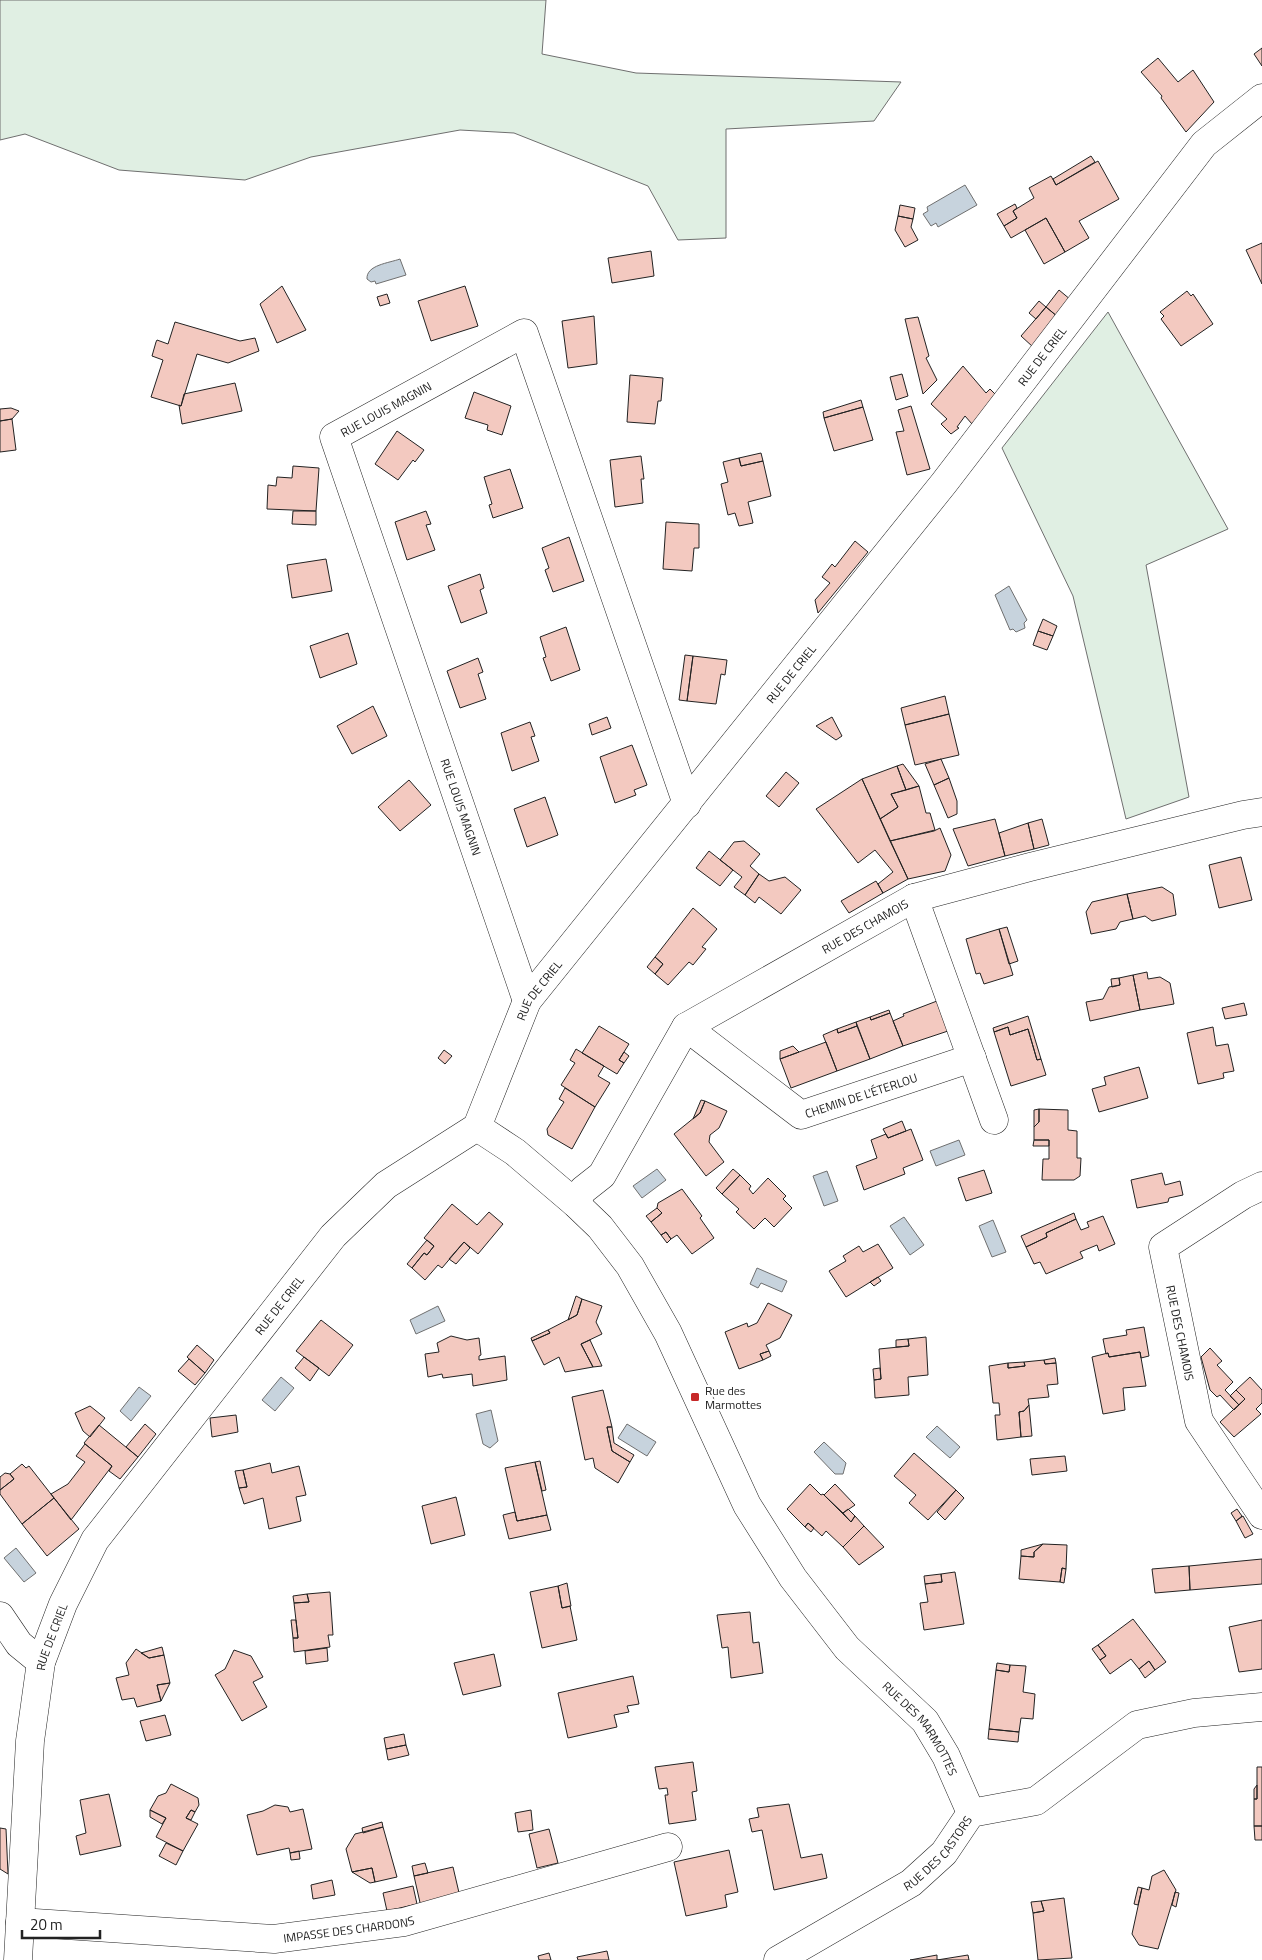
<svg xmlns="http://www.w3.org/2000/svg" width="1262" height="1960" viewBox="0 0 1262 1960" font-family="'Titillium Web',sans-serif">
  <rect width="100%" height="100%" fill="#fff"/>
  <path fill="#e0efe3" stroke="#6f6f6f" d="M0,0H546L542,54L636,73L901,82L874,121L726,129V238L678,240L648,186L514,133L460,130L311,157L245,180L119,170L25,134L0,140Z
    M1108,312L1228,529L1146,565L1189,797L1126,819L1073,596L1002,448Z"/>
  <path fill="#c7d3dd" stroke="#6f6f6f" d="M965,185L977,205L938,227L936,223L931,226L923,214L928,211L927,207Z
    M400,259L406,275L376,284L375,281L371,282L367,279C366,265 389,263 400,259Z
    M1009,586L1027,620L1024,623L1025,628L1016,632L1013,629L1010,630L995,595Z
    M959,1140L965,1155L936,1166L930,1151Z
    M657,1169L666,1180L642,1198L633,1186Z
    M827,1171L838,1201L824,1206L813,1176Z
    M904,1217L924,1245L910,1255L890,1226Z
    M993,1220L1006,1252L992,1257L979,1226Z
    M757,1268L787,1281L782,1292L761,1283L758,1288L750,1284Z
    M438,1306L445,1321L416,1334L410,1320Z
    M281,1377L294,1388L275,1411L262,1400Z
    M139,1387L151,1396L131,1421L120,1411Z
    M491,1410L498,1441L490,1448L483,1444L476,1414Z
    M627,1424L656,1442L647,1456L618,1438Z
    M937,1426L960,1447L950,1458L926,1437Z
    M824,1442L846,1463L843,1474H835L814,1452Z
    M16,1548L36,1573L24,1582L4,1558Z"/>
  <path fill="#f3c9c0" stroke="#222" d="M1262,48V66L1254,54Z
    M1158,58L1178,82L1193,70L1214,102L1186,132L1161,98L1162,96L1141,72Z
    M1091,156L1095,162L1056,185L1053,179Z
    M1098,161L1119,199L1079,221L1089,238L1065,252L1046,218L1011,238L1004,226L1017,218L1013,211L1034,198L1029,188L1051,176L1056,185Z
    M1015,204L1017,208L1013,211L1017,218L1004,226L997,214Z
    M900,205L915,208L913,219L898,216Z
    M898,216L913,219L911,227L918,240L905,247L895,230Z
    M1046,218L1065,252L1044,264L1025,230Z
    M1262,243V284L1246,250Z
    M651,251L654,276L612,283L608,258Z
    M282,286L306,330L277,343L260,304Z
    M465,286L478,326L431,341L418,301Z
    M1059,290L1071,300L1058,317L1046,307Z
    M1187,291L1191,296L1193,294L1213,324L1181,346L1161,319L1164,316L1160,312Z
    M387,294L390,303L380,306L377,297Z
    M1039,301L1046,307L1036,319L1029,313Z
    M1046,307L1058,317L1033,347L1021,336Z
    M594,316L597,364L568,368L562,321Z
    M918,317L929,356L926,358L937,380L923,394L905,319Z
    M175,322L240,341L255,338L259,351L228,363L197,354L181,406L151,397L163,360L152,356L156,342L157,340L168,344Z
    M963,366L986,393L990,389L996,395L972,424L965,416L957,427L959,428L951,434L941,424L947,419L931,404Z
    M902,374L908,396L896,400L890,377Z
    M630,375L663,378L661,401H658L655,424L627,422Z
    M235,383L242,411L182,424L179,405L181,406L184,394Z
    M474,392L511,406L502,435L487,430L488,425L465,418Z
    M861,400L863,407L824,418L823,412Z
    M911,406L930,469L907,475L896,432L904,431L898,410Z
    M863,407L873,440L834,451L824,418Z
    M11,408L19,411L12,419L0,421V409Z
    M12,419L16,450L0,452V421Z
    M397,431L424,450L415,462L413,460L398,480L375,464Z
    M761,453L763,461L741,466L739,458Z
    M641,456L644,479H641L643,503L615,507L610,460Z
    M739,458L741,466L763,461L771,496L748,502L753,523L739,526L735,513L728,515L721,484L728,482L723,462Z
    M293,466L319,468L316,511L267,509L268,485L276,486L277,477L292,478Z
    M510,469L523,508L493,518L489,505L492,504L484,477Z
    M293,511H316V525L292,524Z
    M426,511L431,524L426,525L435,550L407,560L395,522Z
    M666,522L699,524V548H694L692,571L663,569Z
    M569,537L584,581L553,592L545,570L549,568L542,548Z
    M855,541L868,552L818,613L815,600L830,583L822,577L832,564L835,567Z
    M326,559L332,591L292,598L287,565Z
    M480,574L484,588L480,590L487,613L461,623L448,586Z
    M1043,619L1057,626L1053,636L1038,631Z
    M566,627L580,670L551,681L543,658L546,657L540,637Z
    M1038,631L1053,636L1047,650L1033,645Z
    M348,633L357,664L320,678L310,646Z
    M685,655L693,656L687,701L679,700Z
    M693,656L727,660L725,675L721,674L716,704L687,701Z
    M478,658L483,672L478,674L486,699L460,708L447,671Z
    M945,696L949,714L905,725L901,708Z
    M373,706L387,736L352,754L337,726Z
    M949,714L959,755L915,765L905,725Z
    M607,717L611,728L592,735L589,724Z
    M832,717L842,736L836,740L816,726Z
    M530,722L535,736L531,737L539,761L512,771L501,733Z
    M632,745L647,785L634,790L636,795L615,803L600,757Z
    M941,759L949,778L934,785L925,764Z
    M903,764L919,786L906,790L897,766Z
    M897,766L906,790L891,794L898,807L880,819L862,779Z
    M786,772L799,783L779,807L766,796Z
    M949,778L957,801V814L948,818L934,785Z
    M862,779L908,879L883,893L878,884L893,872L875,850L858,863L816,809Z
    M409,780L431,805L400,831L378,807Z
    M919,786L926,813H930L935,830L890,841L880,819L898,807L891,794Z
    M545,797L558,835L527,847L514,809Z
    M995,819L1005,856L968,866L953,829Z
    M1042,819L1049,845L1034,849L1028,823Z
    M1028,823L1034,849L1005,856L999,833Z
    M940,828L951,855L945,871L908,879L890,841L934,831Z
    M744,841L760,854L750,866L759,874L745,895L734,887L742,877L720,860L734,842Z
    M709,851L733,870L720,886L696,868Z
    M1241,857L1252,900L1219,908L1209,865Z
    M759,874L769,881L785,877L801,890L781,914L759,897L755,903L745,895Z
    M876,881L883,893L849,913L841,901Z
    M1162,887L1173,894L1176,915L1152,921L1145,916L1133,919L1127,894Z
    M1127,894L1133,919L1120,922L1116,929L1091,934L1086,912L1092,902Z
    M693,908L717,929L702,947L706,949L693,965L689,962L668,985L655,974L663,964L655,957Z
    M1007,927L1018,961L1009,964L999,929Z
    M999,929L1013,975L984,984L980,973L976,974L966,939Z
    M655,957L663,964L655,974L647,967Z
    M1147,972L1148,979L1160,977L1170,983L1174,1004L1140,1010L1133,975Z
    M1133,975L1140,1010L1090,1021L1086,1002L1103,999L1109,987L1120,985L1119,978Z
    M1119,978L1120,985L1112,987L1111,979Z
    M937,1001L948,1031L903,1046L893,1021L904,1016L903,1014Z
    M1244,1003L1247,1015L1225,1019L1222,1008Z
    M889,1010L890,1013L871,1020L870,1017Z
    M890,1013L903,1046L870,1059L856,1022L870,1017L871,1020Z
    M1028,1016L1041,1059L1037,1060L1028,1029L1010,1035L1008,1027L994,1032L993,1028Z
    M856,1022L857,1026L838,1033L837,1029Z
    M599,1026L629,1044L619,1060L624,1063L617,1074L582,1053Z
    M857,1026L870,1059L837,1071L823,1035L837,1029L838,1033Z
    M1008,1027L1010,1035L1028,1029L1037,1060L1041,1059L1046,1075L1011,1086L994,1032Z
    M1213,1027L1216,1046L1228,1044L1234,1071L1223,1073L1224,1078L1198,1084L1187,1033Z
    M826,1042L837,1071L791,1088L780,1059Z
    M793,1046L799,1052L780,1059V1051Z
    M576,1049L604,1066L598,1076L610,1083L595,1107L561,1085L575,1063L570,1060Z
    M444,1050L452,1056L445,1064L438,1058Z
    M624,1052L629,1056L624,1063L619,1060Z
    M1139,1067L1148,1098L1099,1112L1092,1089L1106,1085L1104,1077Z
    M565,1088L595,1107L572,1149L548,1135L547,1129L564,1102L559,1099Z
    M701,1100L705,1101L700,1113L693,1119Z
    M705,1101L727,1111L719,1128L710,1135L709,1142L724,1162L706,1176L674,1134L700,1113Z
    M1039,1109V1122L1034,1127V1110Z
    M1039,1109L1068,1110V1130L1077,1131V1158H1081L1080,1176L1074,1180H1042L1043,1159H1049V1140H1034V1127L1039,1122Z
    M902,1121L906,1131L888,1138L883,1129Z
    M911,1129L923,1160L903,1168L905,1174L864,1190L856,1166L877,1158L871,1140L886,1134L888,1138Z
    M1034,1140H1049V1146H1033Z
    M733,1169L740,1175L722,1194L716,1188Z
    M984,1170L992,1193L966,1201L958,1178Z
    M1162,1173L1165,1185L1180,1181L1183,1195L1169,1198L1168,1202L1137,1208L1131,1180Z
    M740,1175L751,1186L749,1189L753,1194L768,1178L786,1196L783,1199L792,1208L774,1227L765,1218L754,1229L736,1212L739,1209L722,1194Z
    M682,1189L702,1216L700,1218L714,1238L692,1254L677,1235L671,1239L666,1232L661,1235L651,1222L662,1213L657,1208L658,1203Z
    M452,1204L477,1225L489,1212L503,1224L478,1254L464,1242L442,1268L438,1265L425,1280L412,1268L424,1253L427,1255L434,1246L424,1238Z
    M657,1208L662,1213L651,1222L646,1216Z
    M1074,1213L1076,1219L1046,1233L1047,1237L1026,1247L1021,1236Z
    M1103,1216L1115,1244L1099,1251L1097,1245L1080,1252L1083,1258L1046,1274L1040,1262L1034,1264L1026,1247L1047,1237L1046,1233L1076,1219L1081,1230L1089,1227L1087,1222Z
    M666,1232L671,1239L667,1243L661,1235Z
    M427,1240L434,1246L427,1255L424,1253L412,1268L407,1264Z
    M464,1242L470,1248L456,1264L449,1259Z
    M878,1244L893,1268L846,1297L829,1271L846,1261L843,1256L859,1246L863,1252Z
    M878,1277L881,1281L874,1286L870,1282Z
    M576,1296L582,1299L577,1315L568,1320Z
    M582,1299L602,1306L596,1322L602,1334L581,1344L593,1367L565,1372L559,1357L544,1365L532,1341L550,1333L548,1330L577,1315Z
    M768,1303L792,1315L780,1338L766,1345L769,1351L760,1354L763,1360L739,1369L725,1332L747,1323L748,1327L757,1323Z
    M321,1320L353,1345L329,1376L296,1351Z
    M1144,1327L1149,1356L1141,1358L1140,1352L1109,1357L1108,1353L1106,1354L1103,1339L1127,1335L1126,1330Z
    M548,1330L550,1333L532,1341L531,1338Z
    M451,1336L467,1340L479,1338L481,1355L479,1356V1360L505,1356L507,1380L473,1386L472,1374L443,1378L442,1374L428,1377L425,1354L439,1352L437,1343Z
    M926,1337L928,1375L908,1377L909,1395L875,1398L874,1380L881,1379L879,1349L909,1346L908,1339Z
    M908,1339L909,1346L896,1347V1340Z
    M590,1340L602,1366L593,1367L581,1344Z
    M197,1345L214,1360L205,1373L187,1357Z
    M1210,1348L1222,1361L1217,1365L1233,1382L1225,1390L1239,1405L1234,1410L1220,1395L1217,1397L1210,1390L1201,1357Z
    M769,1351L771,1356L763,1360L760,1354Z
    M1140,1352L1146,1386L1123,1388L1125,1410L1103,1414L1092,1357L1108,1353L1109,1357Z
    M304,1357L319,1368L310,1381L295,1368Z
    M1055,1358L1056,1363L1045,1364L1044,1360Z
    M189,1359L205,1373L195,1385L178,1371Z
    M1044,1360L1045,1364L1056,1363L1058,1384L1047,1385L1049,1397L1028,1399L1029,1405L1024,1411L1019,1412L1021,1437L997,1440L995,1415H1000L999,1403H993L989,1366L1008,1363V1368L1025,1366L1024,1362Z
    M1024,1362L1025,1366L1008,1368V1363Z
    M880,1368L881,1379L874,1380L873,1369Z
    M1250,1377L1262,1390V1403L1256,1409L1261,1414L1234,1437L1220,1422L1245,1399L1236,1390Z
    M603,1390L612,1427H607L612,1451L630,1462L618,1483L595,1468L593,1458L585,1460L572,1397Z
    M1236,1390L1245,1399L1239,1405L1230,1396Z
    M1029,1405L1032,1436L1021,1437L1019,1412L1024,1411Z
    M90,1406L105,1418L90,1437L83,1431L75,1413Z
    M236,1415L238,1432L212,1437L210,1418Z
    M145,1424L156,1434L138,1457L126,1447Z
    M99,1425L138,1457L120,1479L109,1471L112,1466L84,1443Z
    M607,1427H612L614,1443L634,1455L630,1462L612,1451Z
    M85,1444L112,1466L71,1520L51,1494L68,1484L85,1462L76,1456Z
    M914,1453L956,1490L928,1520L909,1503L916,1495L894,1476Z
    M1065,1456L1067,1471L1032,1475L1030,1459Z
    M540,1461L546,1490L542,1491L535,1462Z
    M535,1462L547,1515L517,1521L505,1468Z
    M270,1463L272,1473L299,1466L306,1495L296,1497L301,1521L269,1529L263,1498L244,1504L239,1488L247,1487L243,1470Z
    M22,1464L26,1468L29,1466L54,1498L22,1524L0,1494V1490L14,1479L10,1474Z
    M243,1470L247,1487L239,1488L235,1471Z
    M5,1473L10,1474L14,1479L0,1490V1477Z
    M810,1484L821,1495L823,1494L851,1522L855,1516L864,1526L843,1547L826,1531L822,1536L808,1523L805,1527L787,1509Z
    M835,1484L855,1505L843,1513L824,1495Z
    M956,1490L964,1498L945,1520L937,1512Z
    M456,1497L465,1535L431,1544L422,1506Z
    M54,1498L79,1529L47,1556L22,1524Z
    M848,1509L855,1516L851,1522L843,1513Z
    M1237,1509L1242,1516L1236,1521L1231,1513Z
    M515,1512L517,1521L547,1515L551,1530L509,1539L503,1515Z
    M1243,1516L1253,1534L1245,1538L1236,1521Z
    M808,1523L814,1528L811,1532L805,1527Z
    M864,1526L884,1547L859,1565L843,1547Z
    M1043,1544L1067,1545L1066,1569L1062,1568L1060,1582L1019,1579L1021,1556L1034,1557V1552Z
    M1043,1544L1034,1552V1557L1021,1556V1550Z
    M1262,1559V1584L1190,1590L1189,1566Z
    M1189,1566L1190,1590L1155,1593L1152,1569Z
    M1062,1568L1066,1569L1064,1583L1060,1582Z
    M955,1572L964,1624L924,1630L920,1603L928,1602L925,1584L942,1582L941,1574Z
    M941,1574L942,1582L925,1584L924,1576Z
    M567,1583L571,1606L562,1608L558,1586Z
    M558,1586L562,1608L570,1606L577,1640L542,1648L530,1592Z
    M330,1592L333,1635H328L330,1647L294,1652L293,1638H298L294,1603L309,1602L307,1594Z
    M307,1594L309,1602L294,1603L293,1596Z
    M750,1612L753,1643L759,1642L763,1673L731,1678L728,1647L722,1648L717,1615Z
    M1133,1619L1166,1662L1155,1670L1149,1661L1139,1669L1131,1659L1110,1674L1100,1660L1106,1656L1098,1645Z
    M291,1620H296L298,1638H293Z
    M1262,1620V1669L1239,1672L1229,1627Z
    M1098,1645L1106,1656L1100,1660L1092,1649Z
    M162,1647L164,1655L149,1658L141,1653Z
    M327,1648L328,1661L306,1664L305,1651Z
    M136,1649L149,1658L164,1655L170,1683L157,1685L161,1701L137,1707L134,1698L122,1700L116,1678L129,1675L126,1663Z
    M234,1650L251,1656L263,1677L253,1682L267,1707L242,1721L215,1675L225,1669Z
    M494,1654L501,1686L463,1695L454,1663Z
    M1149,1661L1155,1670L1145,1678L1139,1669Z
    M997,1663L1010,1665L1009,1672L996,1670Z
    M1010,1665L1026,1666L1023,1692L1035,1694L1033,1719L1021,1718L1019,1732L989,1729L996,1670L1009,1672Z
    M633,1676L639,1704L627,1706L629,1712L614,1715L617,1727L568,1738L558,1693Z
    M170,1683L161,1701L157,1685Z
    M165,1715L171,1735L146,1741L140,1721Z
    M989,1729L1019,1732L1018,1742L988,1739Z
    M404,1734L406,1745L386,1749L384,1738Z
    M406,1745L409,1755L388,1760L386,1749Z
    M693,1762L697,1791L692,1792L696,1820L669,1824L665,1795H668L667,1788L659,1789L655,1767Z
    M1257,1767H1262V1826H1254V1799H1257Z
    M171,1784L198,1798L199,1805L195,1812L191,1810L186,1818L198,1824L183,1851L156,1837L166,1818L150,1810L158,1796L166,1793Z
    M1257,1785V1799H1254V1789Z
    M109,1794L121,1846L80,1855L76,1836L86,1833L80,1800Z
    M789,1804L801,1858L822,1854L827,1878L774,1890L762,1830L752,1832L749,1819L759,1817L757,1808Z
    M275,1805L288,1807L290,1812L303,1809L312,1849L290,1853L289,1848L257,1855L247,1815L263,1811Z
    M150,1810L166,1818L162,1824L150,1817Z
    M191,1810L195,1812L191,1820L186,1818Z
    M531,1810L533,1830L518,1832L515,1813Z
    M382,1822L383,1827L363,1833L362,1828Z
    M1254,1826H1262V1840H1255Z
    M383,1827L397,1877L375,1882L372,1868L352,1872L346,1849L355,1834Z
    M0,1828L6,1829L8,1874L0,1869Z
    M549,1829L558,1863L537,1868L529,1834Z
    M166,1843L183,1851L176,1865L159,1856Z
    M729,1850L738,1892L725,1895L727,1907L686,1916L674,1862Z
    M299,1851L300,1859L291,1860L290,1853Z
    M425,1863L428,1873L414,1876L412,1866Z
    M453,1867L460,1897L421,1907L414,1876Z
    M372,1868L375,1882L370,1883L352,1872Z
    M1164,1870L1176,1890L1158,1949L1139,1945L1132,1934L1142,1888L1149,1890L1152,1876Z
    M332,1880L335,1895L313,1899L311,1885Z
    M413,1886L417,1904L387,1911L383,1893Z
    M1138,1887L1142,1888L1138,1905L1134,1904Z
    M1175,1892L1179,1893L1176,1907L1172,1905Z
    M1064,1898L1072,1958L1038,1960L1033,1913L1044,1911L1041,1901Z
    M1041,1901L1044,1911L1033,1913L1031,1902Z
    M607,1951L609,1960H578L577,1957Z
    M549,1953L551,1960H539L538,1956Z
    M937,1955V1960L968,1955L969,1960H910Z"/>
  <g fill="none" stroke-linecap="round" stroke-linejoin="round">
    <defs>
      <g id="minor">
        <path d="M914,898L994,1120"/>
        <path id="s1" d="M527,1001L334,437L524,333L687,804"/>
        <path id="s2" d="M686,1027L801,1115L972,1058"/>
        <path id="s3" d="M477,1127L515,1152L575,1203L600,1227L630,1266L668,1333L747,1505L793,1578L847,1648L925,1721L946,1756L971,1813"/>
        <path id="s4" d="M1262,1186L1243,1195L1163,1247L1199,1421L1262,1515"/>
        <path id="s5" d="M575,1203L583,1190L602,1175L686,1027L914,898L1030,867L1243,815L1262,812"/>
        <path d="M0,1616L19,1644L41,1662"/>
        <path id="s6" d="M20,1922L274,1939L404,1922L668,1847"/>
        <path id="s7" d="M18,1960L30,1741L41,1662L63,1604L95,1540L333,1236L386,1185L477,1127L527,1001L944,483L1204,144L1262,98"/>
        <path id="s8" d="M778,1960L911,1883L944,1853L971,1813L1036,1801L1137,1725L1194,1713L1262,1707"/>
      </g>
    </defs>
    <use href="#minor" stroke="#222" stroke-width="29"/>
    <use href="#minor" stroke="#fff" stroke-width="28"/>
  </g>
  <rect fill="#c62828" stroke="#fff" stroke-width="2" x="690" y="1392" width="10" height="10" rx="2.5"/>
  <g text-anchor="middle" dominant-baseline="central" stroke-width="4" stroke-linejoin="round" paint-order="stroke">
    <g font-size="12" fill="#222" stroke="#fff">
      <text stroke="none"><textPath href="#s7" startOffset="1961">RUE DE CRIEL</textPath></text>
      <text stroke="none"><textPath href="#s1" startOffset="655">RUE LOUIS MAGNIN</textPath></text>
      <text stroke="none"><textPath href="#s7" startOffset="1556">RUE DE CRIEL</textPath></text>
      <text transform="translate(461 807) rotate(71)">RUE LOUIS MAGNIN</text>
      <text stroke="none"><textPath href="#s5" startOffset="415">RUE DES CHAMOIS</textPath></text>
      <text stroke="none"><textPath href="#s7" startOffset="1151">RUE DE CRIEL</textPath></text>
      <text stroke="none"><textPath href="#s2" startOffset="208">CHEMIN DE L'ÉTERLOU</textPath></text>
      <text stroke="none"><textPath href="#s7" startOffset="731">RUE DE CRIEL</textPath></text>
      <text stroke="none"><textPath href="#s4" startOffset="204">RUE DES CHAMOIS</textPath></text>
      <text stroke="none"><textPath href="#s7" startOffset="326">RUE DE CRIEL</textPath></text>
      <text stroke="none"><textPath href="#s3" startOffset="759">RUE DES MARMOTTES</textPath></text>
      <text stroke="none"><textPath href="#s8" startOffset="194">RUE DES CASTORS</textPath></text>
      <text stroke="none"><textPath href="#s6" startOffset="330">IMPASSE DES CHARDONS</textPath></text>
    </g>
    <g font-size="12" fill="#222" stroke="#fff" text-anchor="start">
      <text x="705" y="1390">Rue des<tspan x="705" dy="14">Marmottes</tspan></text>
    </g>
  </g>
  <path d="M22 1930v8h78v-8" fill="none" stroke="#222222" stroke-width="2.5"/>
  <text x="30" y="1930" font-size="15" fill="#222222" stroke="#ffffff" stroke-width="4" paint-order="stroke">20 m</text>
</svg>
